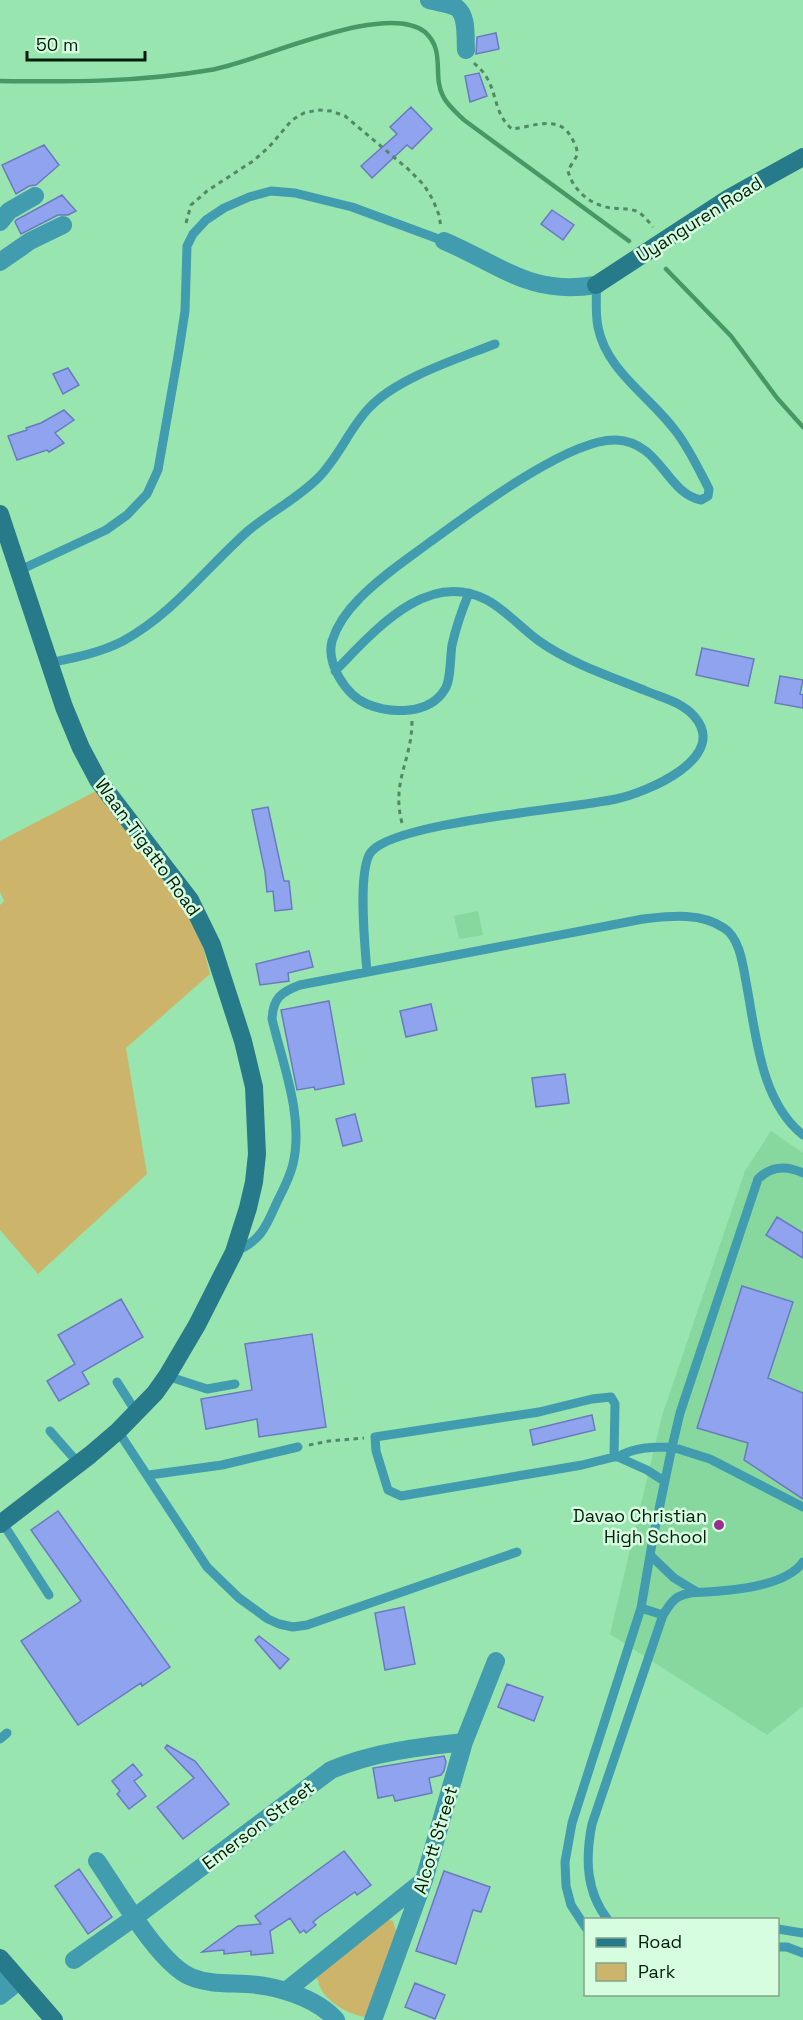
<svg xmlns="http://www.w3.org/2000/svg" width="803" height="2020" viewBox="0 0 803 2020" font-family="'Space Grotesk',sans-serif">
  <rect width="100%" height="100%" fill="#99e5af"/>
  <path fill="#86d89f" d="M478,911L483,935L459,939L454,916Z
    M771,1131L803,1153V1706L767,1735L610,1634L662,1416L745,1171Z"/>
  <path fill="#ccb56a" d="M96,791L183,904L203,947L210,974L126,1048L147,1174L38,1274L0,1230V905L4,901L0,892V841Z
    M387,1919L393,1921L397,1935L375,2005L364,2017C344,2013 319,1998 317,1976Z"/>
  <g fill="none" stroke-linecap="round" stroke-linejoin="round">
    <path stroke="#479862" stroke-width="4.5" d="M0,81C70,82 141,82 210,70C259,62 385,0 425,32C446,51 432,75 443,96C447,105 457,113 464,120L629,241
      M666,269L731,336L777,398L803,427"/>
  </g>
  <path fill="#90a3ef" stroke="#6a7abf" stroke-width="1.5" d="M496,33L499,49L476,54L477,37Z
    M479,73L487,96L470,102L465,76Z
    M411,107L432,129L412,149L407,145L372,178L361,166L397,134L390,127Z
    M44,145L59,165L36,185L29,186L16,194L2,165Z
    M62,195L76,211L68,215H58L21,234L15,222L16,220Z
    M552,210L574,225L563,240L541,224Z
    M68,368L79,385L63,394L53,374Z
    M64,410L74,420L55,433L64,443L49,452L47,450L17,460L8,436L27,430L26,428L41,423Z
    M702,648L754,659L748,686L696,675Z
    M780,676L803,680L800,694L803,695V708L775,703Z
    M268,807L284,881H289L292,909L275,911L273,891L267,892L265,872L252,810Z
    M309,951L313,967L288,973L289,981L260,985L256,964Z
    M329,1001L344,1084L315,1090L314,1087L297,1090L281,1010Z
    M431,1004L437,1030L406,1037L400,1011Z
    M565,1074L569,1103L536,1107L532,1078Z
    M355,1114L362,1141L343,1146L336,1119Z
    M777,1217L803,1233V1258L766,1235Z
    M742,1286L793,1302L768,1378L803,1393V1499L744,1460L748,1443L697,1428Z
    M121,1299L143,1337L82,1372L89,1384L59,1401L47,1381L75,1364L58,1335Z
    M312,1334L326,1427L259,1437L257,1419L206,1429L201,1399L252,1390L245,1344Z
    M592,1415L595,1430L533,1445L530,1430Z
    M58,1511L170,1667L142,1686L141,1683L78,1725L21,1641L81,1601L31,1530Z
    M404,1607L415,1664L385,1670L375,1613Z
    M259,1636L289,1659L280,1669L255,1640Z
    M507,1684L543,1697L534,1721L498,1707Z
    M167,1745L195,1761L229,1804L183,1839L157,1807L194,1778L165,1748Z
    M444,1756L446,1762L444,1771L441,1775L429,1778L432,1793L395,1801L393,1795L378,1798L373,1768Z
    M133,1764L142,1775L134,1781L146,1796L129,1809L117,1794L120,1791L112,1781Z
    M344,1851L371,1885L357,1895L355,1892L319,1917L313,1922L316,1925L306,1933L304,1930L300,1933L290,1918L270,1931L273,1953L251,1955V1951L224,1954V1950L202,1952L238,1926L261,1924L255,1916Z
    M79,1869L112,1917L88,1934L55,1886Z
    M444,1871L490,1887L481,1912L473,1910L456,1964L416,1951Z
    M415,1983L445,1995L435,2019L405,2007Z"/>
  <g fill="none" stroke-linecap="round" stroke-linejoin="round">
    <path stroke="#528963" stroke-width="3" stroke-dasharray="4.5 4.5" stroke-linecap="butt" d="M474,63C479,68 484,72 487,78C497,95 495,115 512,129C532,127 559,114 571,137C574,142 578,149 577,155C575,160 570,166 568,171C573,191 592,206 612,208C620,209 628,208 636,211C643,214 648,221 653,227
      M186,223L191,205L207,191L253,161L269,147L292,120L304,113L318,110L331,111L345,116L408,169L424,185L433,200L439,215L441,227
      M402,823C391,781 412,761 412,721
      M309,1445L329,1441L364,1438"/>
    <path stroke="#409cae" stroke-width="9" d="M18,571L106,530L127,515L147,494L158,470L179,350L185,311L187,246L193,234L206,220L224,208L249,197L271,191L295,193L352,207L444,241
      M469,593C462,610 456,627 452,645C450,657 451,680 445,689C430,715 391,714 367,704C346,695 326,664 332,641C337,625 348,610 359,599C380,577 406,560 430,542C469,514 569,438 616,440C661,442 666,493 701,500L708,496L709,489C698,468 688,446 674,429C649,396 606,370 598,327C595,313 597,299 596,285
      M49,663C73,658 100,653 123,641C173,614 207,567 249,530C271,512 298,498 318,478C339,457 349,429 369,408C397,378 457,359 495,344
      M335,671C373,633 426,568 487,600C507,611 521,628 539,641C570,663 609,676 644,690C662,698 680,701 694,716C731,758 645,793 616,799C570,809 395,822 371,852C357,870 365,947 367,972
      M234,1252C261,1241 266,1227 277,1202C283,1190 290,1177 293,1164C304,1117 283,1065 272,1019C273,998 281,992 300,985L643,919C670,916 701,912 724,928C740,938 743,966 746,982C756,1033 760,1101 803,1135
      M167,1376L207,1389L235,1384
      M117,1382L136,1412
      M50,1431L79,1464
      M118,1431L207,1567L239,1598L268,1619L279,1624L293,1627L307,1625L517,1552
      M614,1457L615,1404L611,1397L592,1399L539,1412L375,1437L376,1451L388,1490L401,1496L582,1465L614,1457H618L647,1470L664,1481
      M618,1457C634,1447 653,1447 672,1447L680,1413L758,1179C771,1166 786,1165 803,1173
      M149,1475L222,1465L298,1447
      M2,1522L49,1595
      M650,1555L674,1578L697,1592
      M641,1608L663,1615
      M0,1739L7,1733
      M608,1920C586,1892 585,1859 592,1824L663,1615C667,1609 671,1601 678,1597C691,1590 706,1593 720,1591C745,1589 788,1583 803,1562
      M586,1928L571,1905L566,1886L565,1862L572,1823L641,1608L653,1538L672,1447L710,1459L803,1507
      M778,1929L803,1933
      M778,1947H787L803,1953"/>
    <path stroke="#409cae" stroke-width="18" d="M429,0C438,3 450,3 457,8C468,16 465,39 466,50
      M0,222L9,211L35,196
      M444,241C501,265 530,296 596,285
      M0,262L30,241L63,225
      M97,1861C117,1890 159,1964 191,1977C208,1984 226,1983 245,1984C274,1985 316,1997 336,2020
      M74,1960L135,1917L331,1770C374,1752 418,1747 464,1742
      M0,1978L10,1970
      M287,1990L423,1881
      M0,1996L19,1981
      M373,2020L424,1880L464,1742L496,1661"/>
    <path stroke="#267a8a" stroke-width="18" d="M596,285L729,198L803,157
      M0,514L64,707L81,748L98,780L190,900L212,945L243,1041L254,1087L257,1154L254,1182L248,1208L234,1252L197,1325L167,1376L155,1393L118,1431L90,1455L0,1524
      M0,1958L54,2020"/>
  </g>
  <circle fill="#9a2e8f" stroke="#d7fde0" stroke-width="2" cx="719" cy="1525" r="6"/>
  <g text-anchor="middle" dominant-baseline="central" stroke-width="5" stroke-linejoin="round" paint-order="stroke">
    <g font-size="18" fill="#001e0a" stroke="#d7fde0">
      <text transform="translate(699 219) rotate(-32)">Uyanguren Road</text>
      <text transform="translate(148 847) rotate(54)">Waan-Tigatto Road</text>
      <text transform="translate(258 1825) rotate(-37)">Emerson Street</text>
      <text transform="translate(435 1840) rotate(-73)">Alcott Street</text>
    </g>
    <g font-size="18" fill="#001e0a" stroke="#d7fde0" text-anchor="end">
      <text x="707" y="1515">Davao Christian<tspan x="707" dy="21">High School</tspan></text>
    </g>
  </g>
  <rect x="584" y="1918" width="195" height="78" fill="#d7fde0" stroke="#81a48a" stroke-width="1.5"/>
  <rect x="596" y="1938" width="30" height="9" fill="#267a8a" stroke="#81a48a" stroke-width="1.5"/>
  <text x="638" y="1948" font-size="18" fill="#001e0a">Road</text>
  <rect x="596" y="1963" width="30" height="18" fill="#ccb56a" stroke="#81a48a" stroke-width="1.5"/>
  <text x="638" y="1978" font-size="18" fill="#001e0a">Park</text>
  <path d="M27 51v9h118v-9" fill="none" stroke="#001e0a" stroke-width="3"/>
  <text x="36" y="51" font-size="18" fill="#001e0a" stroke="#d7fde0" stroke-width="4.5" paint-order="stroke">50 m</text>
</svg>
